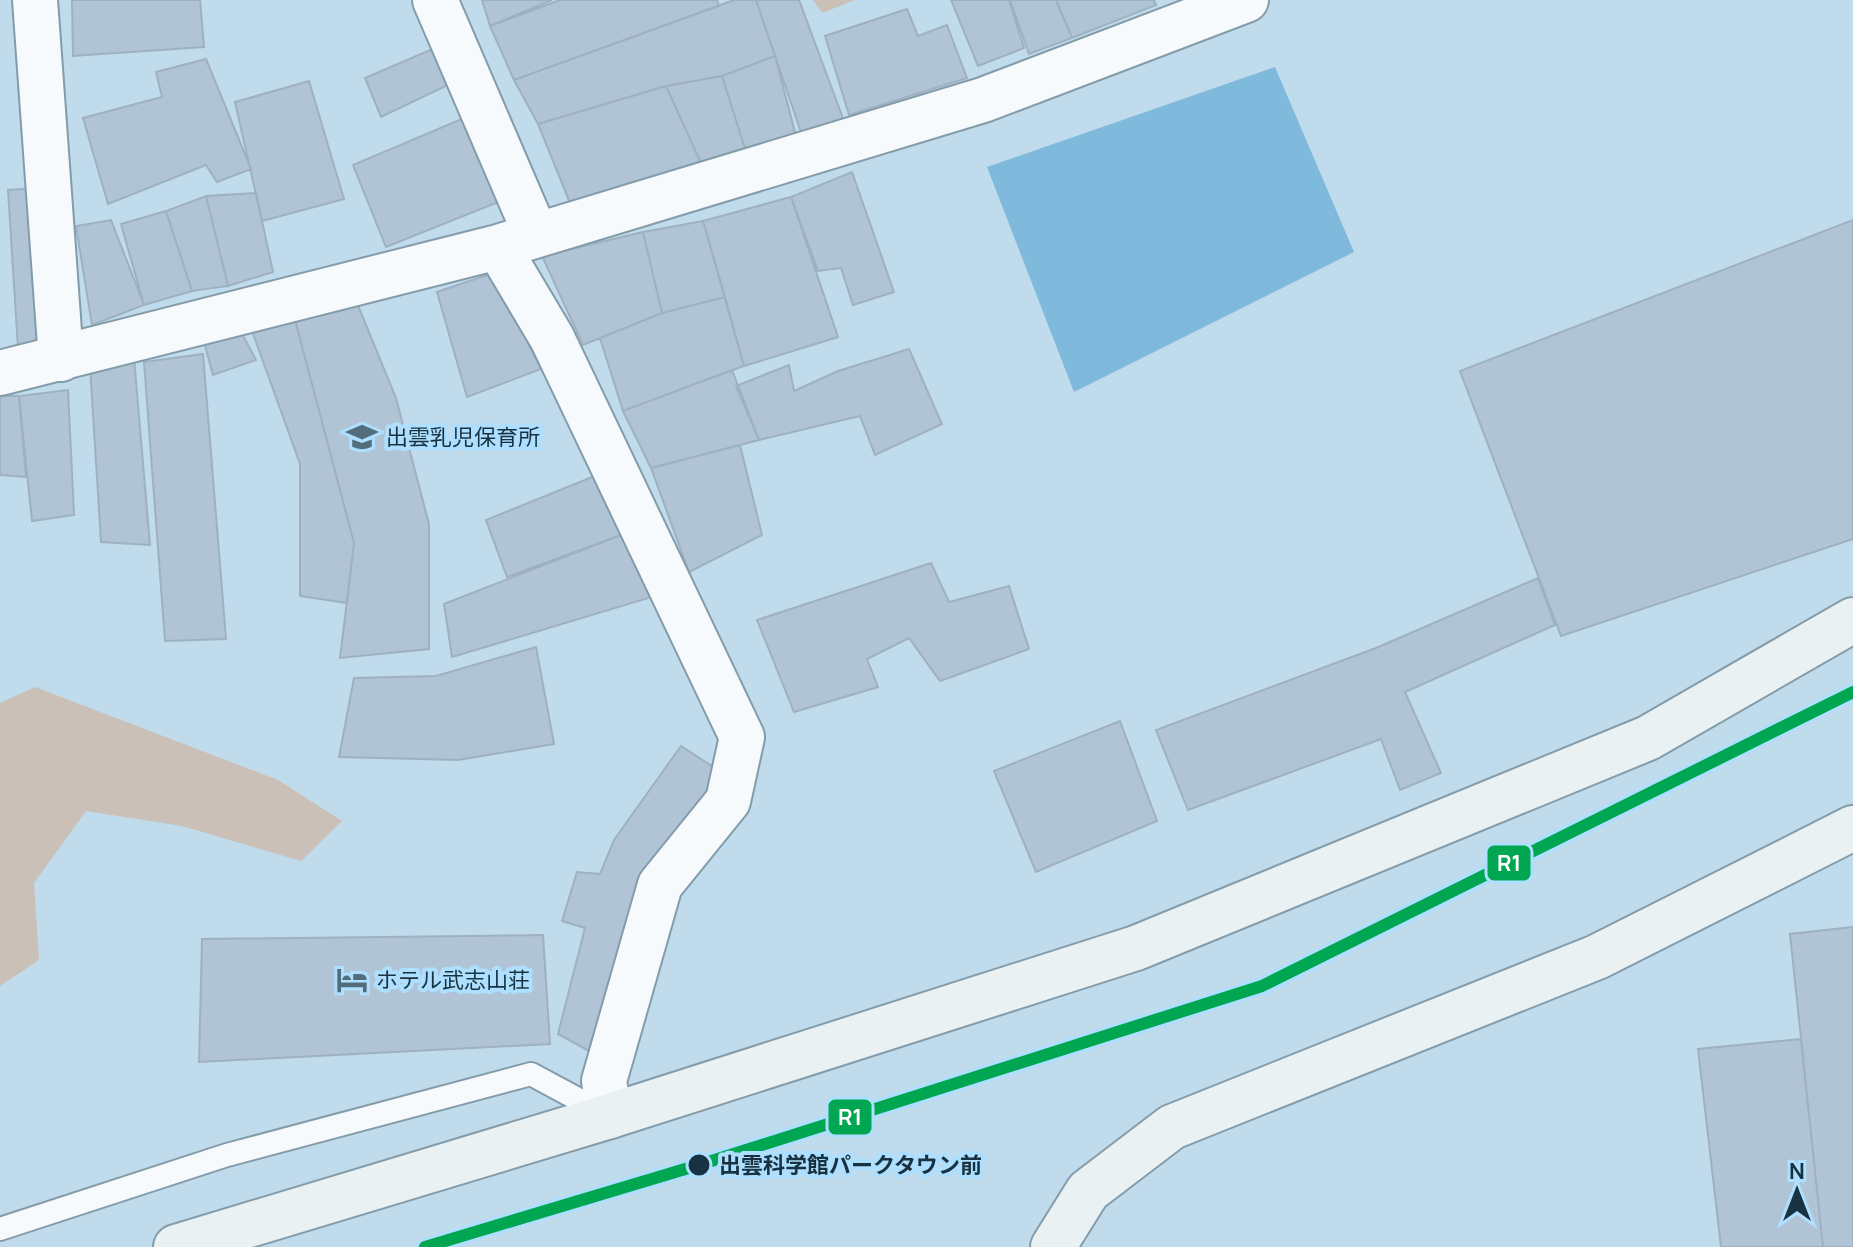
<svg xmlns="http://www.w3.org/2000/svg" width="1853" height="1247" viewBox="0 0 1853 1247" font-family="Manrope,'Noto Sans JP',sans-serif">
  <rect width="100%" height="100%" fill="#c0dbec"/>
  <path fill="#cbc0b7" d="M813,0H855L822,13Z
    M35,687L278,780L342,821L301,861L182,826L86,811L34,883L39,960L0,986V703Z"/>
  <path fill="#7fb9db" d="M1275,67L1354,252L1074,392L987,167Z"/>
  <path fill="#b0c4d6" stroke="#9eb1c2" stroke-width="2" d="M72,0H200L204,47L73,56Z
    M482,0H552L490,26Z
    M560,0H717L719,6L514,80L490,26Z
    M734,0H756L775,56L722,76L666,86L538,124L514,80Z
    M756,0H799L844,121L801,132Z
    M951,0H1009L1024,48L978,66Z
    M1010,0H1056L1072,38L1029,54Z
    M1056,0H1154L1156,5L1072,38Z
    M907,9L918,36L947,25L967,78L849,115L825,36Z
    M437,47L452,83L381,117L365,78Z
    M775,56L796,136L747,155L722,76Z
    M206,59L251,169L217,182L206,165L108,204L83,118L162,97L156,72Z
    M722,76L747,155L705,172L666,86Z
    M309,81L344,199L262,221L235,102Z
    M666,86L705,172L572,208L538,124Z
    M464,118L501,201L386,247L353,165Z
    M852,172L894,292L853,305L841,268L818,271L791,197Z
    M37,188L48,341L18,348L8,190Z
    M256,193L273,272L228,286L206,196Z
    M206,196L228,286L192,291L166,211Z
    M791,197L838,337L744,366L703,221Z
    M166,211L192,291L144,305L121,224Z
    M111,220L144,305L92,325L76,226Z
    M1853,220V539L1561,636L1460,371Z
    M703,221L725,297L662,313L643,232Z
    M643,232L662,313L583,345L542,256Z
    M493,273L541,369L467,397L437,292Z
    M725,297L744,366L623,411L600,338L662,313Z
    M357,303L396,398L429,524V649L340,658L354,543L294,316Z
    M294,316L354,543L347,603L300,596V464L251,328Z
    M239,328L256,360L213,375L203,338Z
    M909,349L942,424L875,455L860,416L759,440L736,386L789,365L794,391L838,371Z
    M203,354L226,639L165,641L144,362Z
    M134,358L150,545L101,542L90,366Z
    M732,370L759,440L651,468L623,411Z
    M68,390L74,515L32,521L19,396Z
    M0,396H19L26,477L0,475Z
    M740,445L762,535L689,572L651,468Z
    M597,475L621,535L507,577L486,520Z
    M621,535L652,597L452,657L444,604Z
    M931,563L949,602L1009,586L1029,649L940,681L909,638L867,659L878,687L794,712L757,620Z
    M1538,578L1555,625L1405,692L1441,773L1400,790L1381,739L1188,810L1156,730L1376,648Z
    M536,647L554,744L458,760L339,757L354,678L436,676Z
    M1120,721L1157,821L1036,872L994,771Z
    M681,746L721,772L645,874L596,1055L558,1034L585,928L562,921L577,872L600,874L614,840Z
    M1853,927V1247H1823L1790,934Z
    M543,935L550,1044L199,1062L202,939Z
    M1801,1039L1823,1247H1721L1698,1049Z"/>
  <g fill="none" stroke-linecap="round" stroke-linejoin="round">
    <defs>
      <path id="lane" d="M0,1229L227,1155L531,1074L609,1116"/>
      <path id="street" d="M35,0L61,359
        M435,0L536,235
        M498,247L552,338L742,737L728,801L660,885L604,1081L610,1116
        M0,373L498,247L983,100L1246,0"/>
      <path id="secondary" d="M176,1247L610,1116L1136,948L1648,738L1853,620
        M1053,1247L1088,1191L1172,1127L1597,957L1853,828"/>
    </defs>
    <use href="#lane" stroke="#849ca9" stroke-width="26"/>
    <use href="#street" stroke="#849ca9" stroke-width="48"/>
    <use href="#secondary" stroke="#849ca9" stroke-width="48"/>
    <use href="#lane" stroke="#f6fafc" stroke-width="22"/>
    <use href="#street" stroke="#f6fafc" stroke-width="44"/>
    <use href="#secondary" stroke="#eaf1f3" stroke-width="44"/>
    <defs>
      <path id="rail-1" d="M425,1247L702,1164L1262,986L1853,692"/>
    </defs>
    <use href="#rail-1" stroke="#aedffe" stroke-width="18"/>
    <use href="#rail-1" stroke="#00a651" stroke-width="12"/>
  </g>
  <defs>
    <symbol id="school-bare" viewBox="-9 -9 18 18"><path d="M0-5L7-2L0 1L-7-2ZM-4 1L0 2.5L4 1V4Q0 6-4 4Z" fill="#536d7d" stroke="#aedffe" stroke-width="2.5" paint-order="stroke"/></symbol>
    <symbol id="hotel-bare" viewBox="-9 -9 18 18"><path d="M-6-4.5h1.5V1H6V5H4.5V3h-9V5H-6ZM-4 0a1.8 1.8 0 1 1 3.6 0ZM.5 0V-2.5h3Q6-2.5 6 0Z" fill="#536d7d" stroke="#aedffe" stroke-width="2.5" paint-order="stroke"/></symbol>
  </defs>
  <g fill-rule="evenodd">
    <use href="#school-bare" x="340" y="415" width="44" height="44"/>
    <use href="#hotel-bare" x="330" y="958" width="44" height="44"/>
  </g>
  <circle fill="#183241" stroke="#aedffe" stroke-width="3" cx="699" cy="1165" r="12"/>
  <g text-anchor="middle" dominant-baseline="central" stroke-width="8" stroke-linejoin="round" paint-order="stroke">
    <g font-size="22" fill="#183241" stroke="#aedffe" text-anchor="start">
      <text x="386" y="437">出雲乳児保育所</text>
      <text x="376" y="980">ホテル武志山荘</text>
    </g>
    <g font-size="22" font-weight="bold" fill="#183241" stroke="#aedffe" text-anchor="start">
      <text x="719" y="1165">出雲科学館パークタウン前</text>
    </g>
  </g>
  <g stroke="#aedffe" stroke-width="3">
    <rect x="1486" y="844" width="46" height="38" rx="8" fill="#00a651"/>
    <rect x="827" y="1098" width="46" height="38" rx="8" fill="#00a651"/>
  </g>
  <g font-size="22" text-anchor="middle" font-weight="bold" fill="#fff">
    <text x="1509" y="871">R1</text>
    <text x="850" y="1125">R1</text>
  </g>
  <g transform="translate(1797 1191)" stroke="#aedffe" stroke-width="6" paint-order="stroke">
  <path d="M0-6L14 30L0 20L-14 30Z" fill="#183241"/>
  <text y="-12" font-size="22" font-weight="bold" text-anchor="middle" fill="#183241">N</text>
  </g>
</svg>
